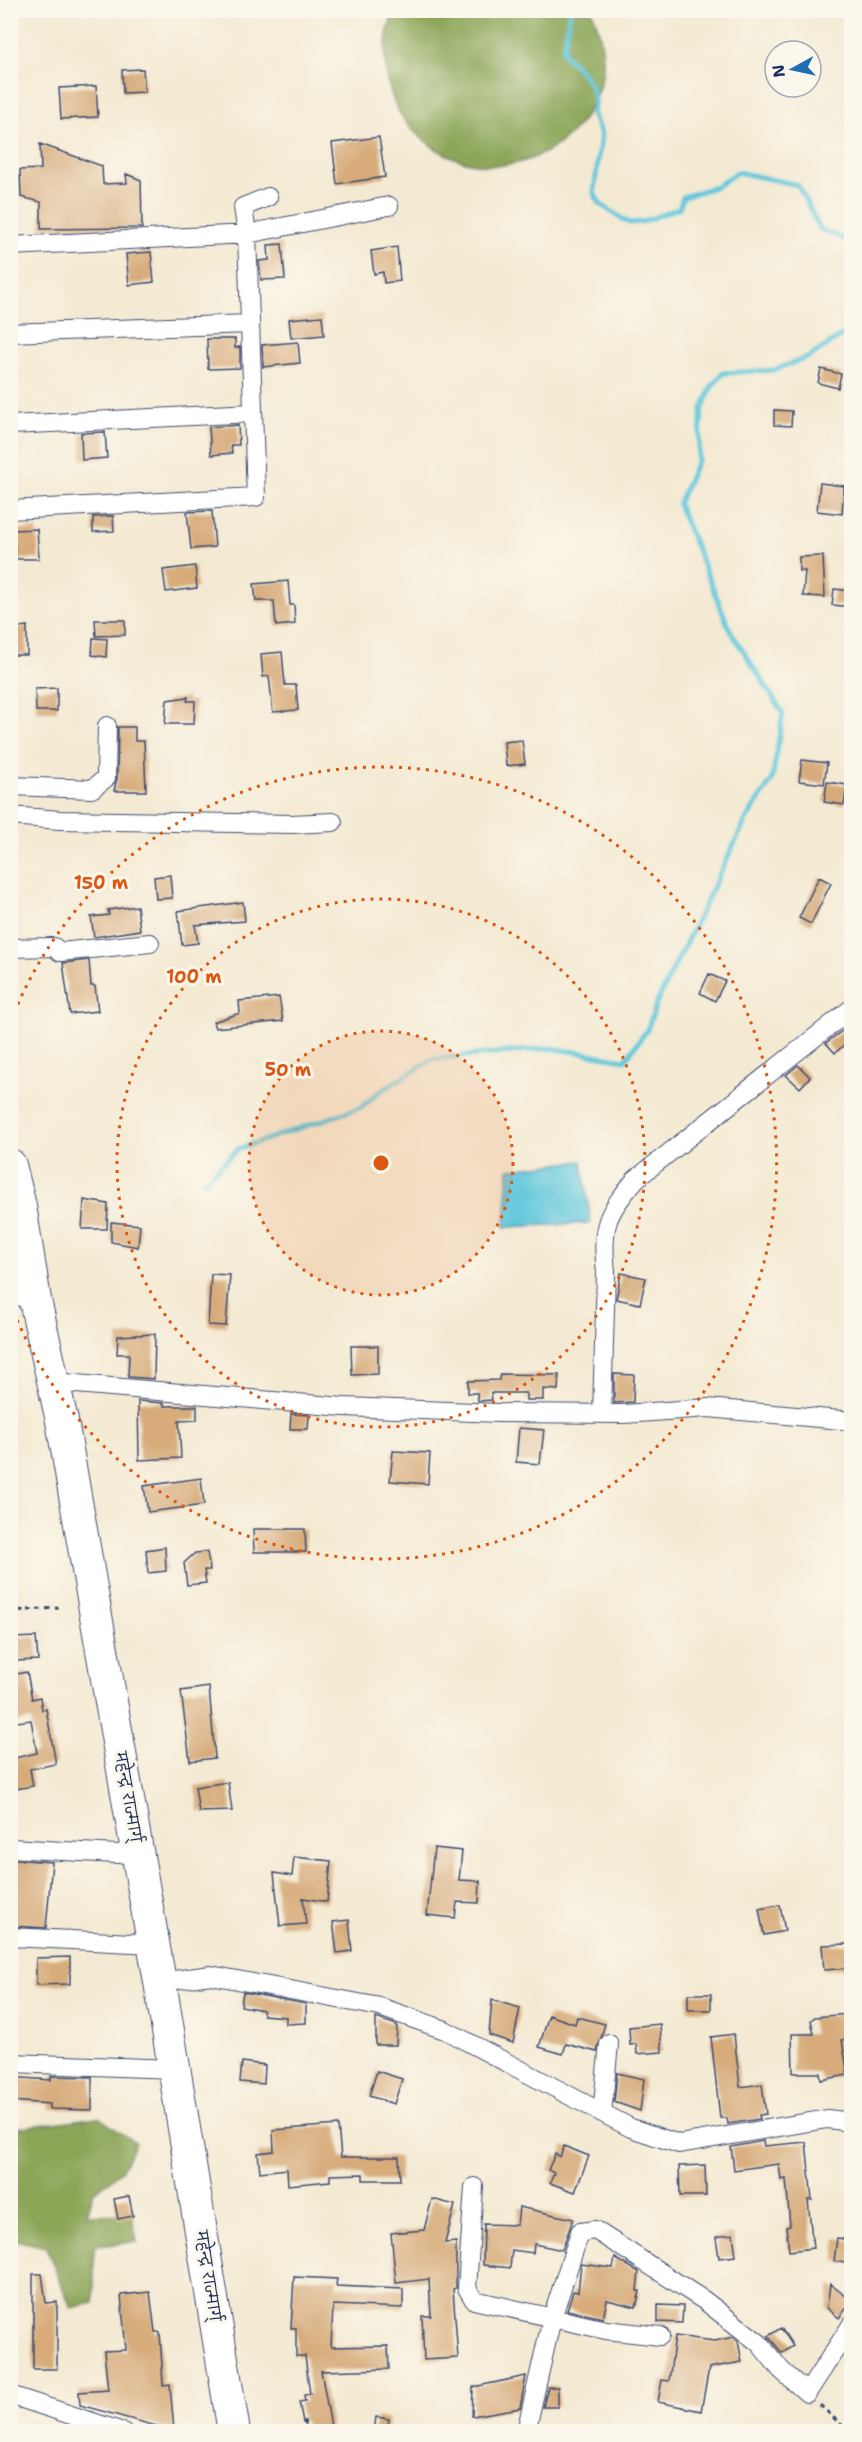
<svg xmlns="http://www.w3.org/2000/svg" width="862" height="2442" viewBox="0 0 862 2442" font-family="'Shantell Sans','Playpen Sans Deva',sans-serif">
  <rect width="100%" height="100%" fill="#fbf7ec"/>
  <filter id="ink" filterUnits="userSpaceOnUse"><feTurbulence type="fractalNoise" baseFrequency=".0167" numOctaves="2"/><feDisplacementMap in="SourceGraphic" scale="12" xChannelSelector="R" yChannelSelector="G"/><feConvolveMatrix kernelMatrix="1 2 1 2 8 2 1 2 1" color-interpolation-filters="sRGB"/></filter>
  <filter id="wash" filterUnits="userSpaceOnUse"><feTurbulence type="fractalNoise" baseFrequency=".008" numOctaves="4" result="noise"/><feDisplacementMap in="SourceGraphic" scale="24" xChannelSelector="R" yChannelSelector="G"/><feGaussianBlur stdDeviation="1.35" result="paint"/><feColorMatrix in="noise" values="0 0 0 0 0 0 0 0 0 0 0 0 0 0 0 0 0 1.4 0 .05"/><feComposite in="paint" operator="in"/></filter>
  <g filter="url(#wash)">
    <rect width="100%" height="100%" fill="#f4ead3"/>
    <path fill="#8ca658" stroke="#546a5b" stroke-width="1.5" d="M395,11H592C600,30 604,47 603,68C602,85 593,104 584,118C547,170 475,182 425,141C407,127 394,108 389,85C383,59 383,35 395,11Z
      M98,2117L136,2143L121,2171L93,2193L87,2215L132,2214L137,2242L94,2246V2303L71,2308L46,2247L11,2239L10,2129Z"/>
    <path fill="#5fc7dc" stroke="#3d7b9d" stroke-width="1.5" d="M582,1161L591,1223L505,1227L509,1169Z"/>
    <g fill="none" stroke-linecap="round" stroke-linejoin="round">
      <path stroke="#5fc7dc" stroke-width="5" d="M570,10L563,53C579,69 602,89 592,113L601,134L594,193L600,204L629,223L642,222L679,208L683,197L717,186L737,172L798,185L820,229L852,242
        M203,1182L238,1149L362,1107L379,1092L433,1059L552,1048L625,1060L647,1030L657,1002L746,820L772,780L783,713L731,632L678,504L698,459L702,410L712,386L723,373L774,370L809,357L852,329"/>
    </g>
    <g id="blocks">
      <path fill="#d7ab7a" d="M143,69L145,92L123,93L122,70Z
        M96,86L98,117L61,119L59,88Z
        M379,137L385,177L337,184L332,143Z
        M40,144L102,166L103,184L127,183L126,174L141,180L142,228L41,229V202L21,197L20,170L41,169Z
        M282,244L285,279L261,280L259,261L269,260L268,245Z
        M397,247L400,281L384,283L383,272L374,274L371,251Z
        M151,252L154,282L129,285L126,254Z
        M322,316L324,335L291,338L289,319Z
        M207,339H235V348L240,347V368L208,369Z
        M298,342L300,363L263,367L262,345Z
        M821,369L841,374L838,388L818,383Z
        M774,410L792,411L791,426L774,425Z
        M238,425L239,445H231L232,453L211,455L209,427Z
        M105,432L107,458L82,460L81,433Z
        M820,483L844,486L842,514L817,511Z
        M212,511L215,547L191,549L187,512Z
        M113,516L114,531L93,532V517Z
        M37,529L39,559H16L13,530Z
        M823,556L825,597L803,596L805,571H799V557Z
        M195,566L197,588L166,592L163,570Z
        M288,581L290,605H294L295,624L276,626L274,601H256L254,584Z
        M834,589L852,591V607L832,605Z
        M95,620H125V635L96,636Z
        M27,626V655H10V629Z
        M93,638L107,639L106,657L92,655Z
        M282,652L285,685H296L298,710L273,712L269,676L263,677L261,654Z
        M57,688V711H36L35,689Z
        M188,697L187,701H195L194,724H165L167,700Z
        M118,727H135V741H144L146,791H114L117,778Z
        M522,740L525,764L506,766L504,742Z
        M802,760L827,763L824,784L799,781Z
        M827,782L847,785L844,805L824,802Z
        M170,875L172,898L156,899L154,877Z
        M819,877L831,883L811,924L799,918Z
        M243,902L245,921L195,925L198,943L182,945L178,911Z
        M137,906L140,930L94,937L91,917L109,915L108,910Z
        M89,960L91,986H95L98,1011L70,1014L63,963Z
        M709,974L725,981L715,1001L700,993Z
        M279,997L283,1021L215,1028L213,1022L240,1013L239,1001Z
        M847,1027L852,1032V1038L835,1053L826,1043Z
        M798,1065L810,1077L800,1088L786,1075Z
        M84,1200L108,1204L107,1229H82Z
        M111,1222L140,1225L138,1247L111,1242Z
        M621,1273L646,1278L640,1304L616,1299Z
        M211,1274L230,1275L226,1326L208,1325Z
        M155,1334L154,1379L128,1377L129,1354H117L118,1336Z
        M351,1346H378V1374L352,1375Z
        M500,1374L559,1375L558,1390L543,1389V1400H526V1393H491L492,1400L478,1401L477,1393H468V1381L499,1380Z
        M614,1374L634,1375L633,1402L614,1403Z
        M138,1401L164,1403V1406H197V1420L179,1421L181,1458L139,1460Z
        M291,1414L309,1415L308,1429H290Z
        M519,1428L544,1430L540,1464L516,1462Z
        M393,1451L430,1453L428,1484L390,1481Z
        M201,1478L204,1505L148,1512L144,1486Z
        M253,1529H305L306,1552H254Z
        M165,1547L166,1571L148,1573L146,1550Z
        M207,1552L210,1570H204L206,1583L187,1585L184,1563L195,1553Z
        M36,1637L38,1660L15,1661L14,1638Z
        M27,1672L32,1699L40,1697L42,1710L46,1709L56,1764L30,1769L33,1786L10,1790V1759L37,1753L31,1720L10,1723V1702L16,1701L11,1675Z
        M209,1687L215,1758L190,1761L181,1691Z
        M228,1782L232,1811L199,1812L195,1787Z
        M434,1848L462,1851L459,1880L480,1881L479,1903L457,1902L455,1918L427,1915Z
        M294,1857L331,1861L327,1902L303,1898L306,1924L280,1926L274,1873L292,1876Z
        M11,1859L52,1862L46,1928L10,1926Z
        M780,1905L785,1931L764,1935L759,1909Z
        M349,1920L352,1951L337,1953L333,1922Z
        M849,1944L851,1968L824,1970L822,1945Z
        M70,1957V1984L36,1985V1958Z
        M243,1992L306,2004V2023L286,2024V2017L263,2015V2010L241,2006Z
        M688,1994H711V2010H688Z
        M492,2000L520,2008L513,2043L489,2035Z
        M848,2014L850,2039L842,2040L848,2075L821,2080L820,2073H793L792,2034H814L811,2020L815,2017Z
        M549,2015L575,2024L577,2017L605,2024L597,2052L566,2044L563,2054L539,2047Z
        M376,2018L397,2025L396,2045H376Z
        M660,2024L662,2052L637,2054L636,2044L630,2045L629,2027Z
        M734,2034L740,2087L762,2084L766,2114L759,2115L760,2119L728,2124L727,2118H720L711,2037Z
        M242,2062L265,2065L264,2084L240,2082Z
        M377,2071L402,2079L394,2104L369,2096Z
        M617,2073L644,2079L640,2111L614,2102Z
        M51,2076L92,2077V2110L50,2109V2104L10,2101V2077L51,2080Z
        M338,2125L341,2157H399L400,2180H363V2174L330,2175V2181L288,2185L287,2169L260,2172L258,2153L274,2151L273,2130Z
        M763,2141L764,2146L806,2142L812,2200H808L813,2248L789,2251L786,2227L790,2226L786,2179L781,2180L779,2164L734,2170L731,2147Z
        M564,2146L589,2156L575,2192L550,2183L554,2173L548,2170L555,2154L560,2157Z
        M705,2165L706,2196H680L679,2166Z
        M129,2196L133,2216L118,2219L114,2199Z
        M432,2199L455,2205L445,2243L456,2242V2288L453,2289L458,2358L424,2360L422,2316H431L429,2279L396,2283L391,2233L424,2230Z
        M519,2207L573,2219L562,2250L534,2244L533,2253L512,2250L510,2268L483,2265L484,2224L517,2225Z
        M733,2234L736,2256L719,2258L716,2237Z
        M837,2238L852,2240V2264L834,2261Z
        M615,2258L639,2272L637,2291H640L636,2307L607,2300L603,2318L567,2310L573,2291L578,2292L581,2264L613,2268Z
        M33,2274H42L46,2303L57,2302V2369H33Z
        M294,2277L337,2279L336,2286L403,2289V2308L333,2305L331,2347L388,2346L389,2369L321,2371L332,2432H306L305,2421L303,2422L299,2402L305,2401L304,2395L310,2394L305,2356H296V2328H291Z
        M830,2284L852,2301L839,2318L827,2308Z
        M150,2292L155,2332H160L163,2385L170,2384L174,2431L80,2405L79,2392L108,2390L104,2351L126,2350L121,2295Z
        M658,2305L683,2306L682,2323L658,2322Z
        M781,2328L793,2346L782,2353L768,2336Z
        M675,2336L715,2341L733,2337L738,2341L742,2362L709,2368L701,2411L658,2402L662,2380L669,2381Z
        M526,2376L520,2408L472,2416L473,2387Z
        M548,2387H558V2407H543Z
        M376,2417L389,2419L387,2432H374Z"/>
    </g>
  </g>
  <g filter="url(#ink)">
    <use href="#blocks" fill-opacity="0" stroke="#3c4b70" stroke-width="1.5"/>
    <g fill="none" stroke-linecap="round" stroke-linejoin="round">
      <defs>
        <path id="street" d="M10,246L247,234L389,206
          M10,333L249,324
          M10,425L253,413
          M10,510L256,497L247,234L243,207L268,197
          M10,786L92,789L106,778L107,726
          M10,816L60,820L292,824L333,822
          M10,948L54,947L60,952L150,943
          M10,1295L35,1300
          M53,1382L344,1407L500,1413L624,1414L708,1408L852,1421
          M602,1414L606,1272C601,1224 606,1215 636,1179L852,1008
          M10,1848L117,1854L137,1852
          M10,1937L153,1944
          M160,1982L211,1975L380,2007L445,2030L631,2128L679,2144L827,2119L852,2122
          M10,2063L174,2069
          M602,2113L609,2044
          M474,2187L467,2288L474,2300L606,2330L660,2336
          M10,2395L123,2432
          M526,2432L552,2318L580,2232L595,2230L705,2301L759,2343L781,2370L807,2393L852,2324"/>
        <path id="highway" d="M10,1165L20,1206L35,1300L62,1421L160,1982L234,2432"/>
      </defs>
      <use href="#street" stroke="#3c4b70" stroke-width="20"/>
      <use href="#highway" stroke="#3c4b70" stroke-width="34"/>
      <path stroke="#3c4b70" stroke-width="3" stroke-dasharray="4.5 4.5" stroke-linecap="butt" d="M10,1611L59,1608
        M820,2405L849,2432"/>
      <use href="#street" stroke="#fff" stroke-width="18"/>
      <use href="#highway" stroke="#fff" stroke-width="32"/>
    </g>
  </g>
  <circle cx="381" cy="1163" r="132" fill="#de5710" fill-opacity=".12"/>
  <g fill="none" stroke="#de5710" stroke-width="3" stroke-dasharray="3 6">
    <circle cx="381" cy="1163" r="132"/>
    <circle cx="381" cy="1163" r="264"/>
    <path d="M11 1021A396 396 0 1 1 11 1305"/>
  </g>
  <g text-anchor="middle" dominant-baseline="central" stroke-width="6" stroke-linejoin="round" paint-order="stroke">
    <g font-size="15" fill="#1b2f5e" stroke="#fbf7ec">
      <text transform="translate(128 1797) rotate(80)">महेन्द्र राज्मार्ग्</text>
      <text transform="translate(208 2276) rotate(81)">महेन्द्र राज्मार्ग्</text>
    </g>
  </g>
  <circle cx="381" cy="1163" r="9" fill="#de5710" stroke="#fbf7ec" stroke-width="3"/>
  <g font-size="18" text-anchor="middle" font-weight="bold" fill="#de5710" stroke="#fbf7ec" stroke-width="6" stroke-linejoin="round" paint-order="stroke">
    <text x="101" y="889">150 m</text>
    <text x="194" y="983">100 m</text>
    <text x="288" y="1076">50 m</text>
  </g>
  <rect width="862" height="2442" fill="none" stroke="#fbf7ec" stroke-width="36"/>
  <g transform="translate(793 69) rotate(262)"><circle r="28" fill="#fbf7ec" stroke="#a1a7b3" stroke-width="1.5"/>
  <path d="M0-4.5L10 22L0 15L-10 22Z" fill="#1f6fb2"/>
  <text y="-9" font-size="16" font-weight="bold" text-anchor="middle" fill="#1b2f5e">N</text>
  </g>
</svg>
